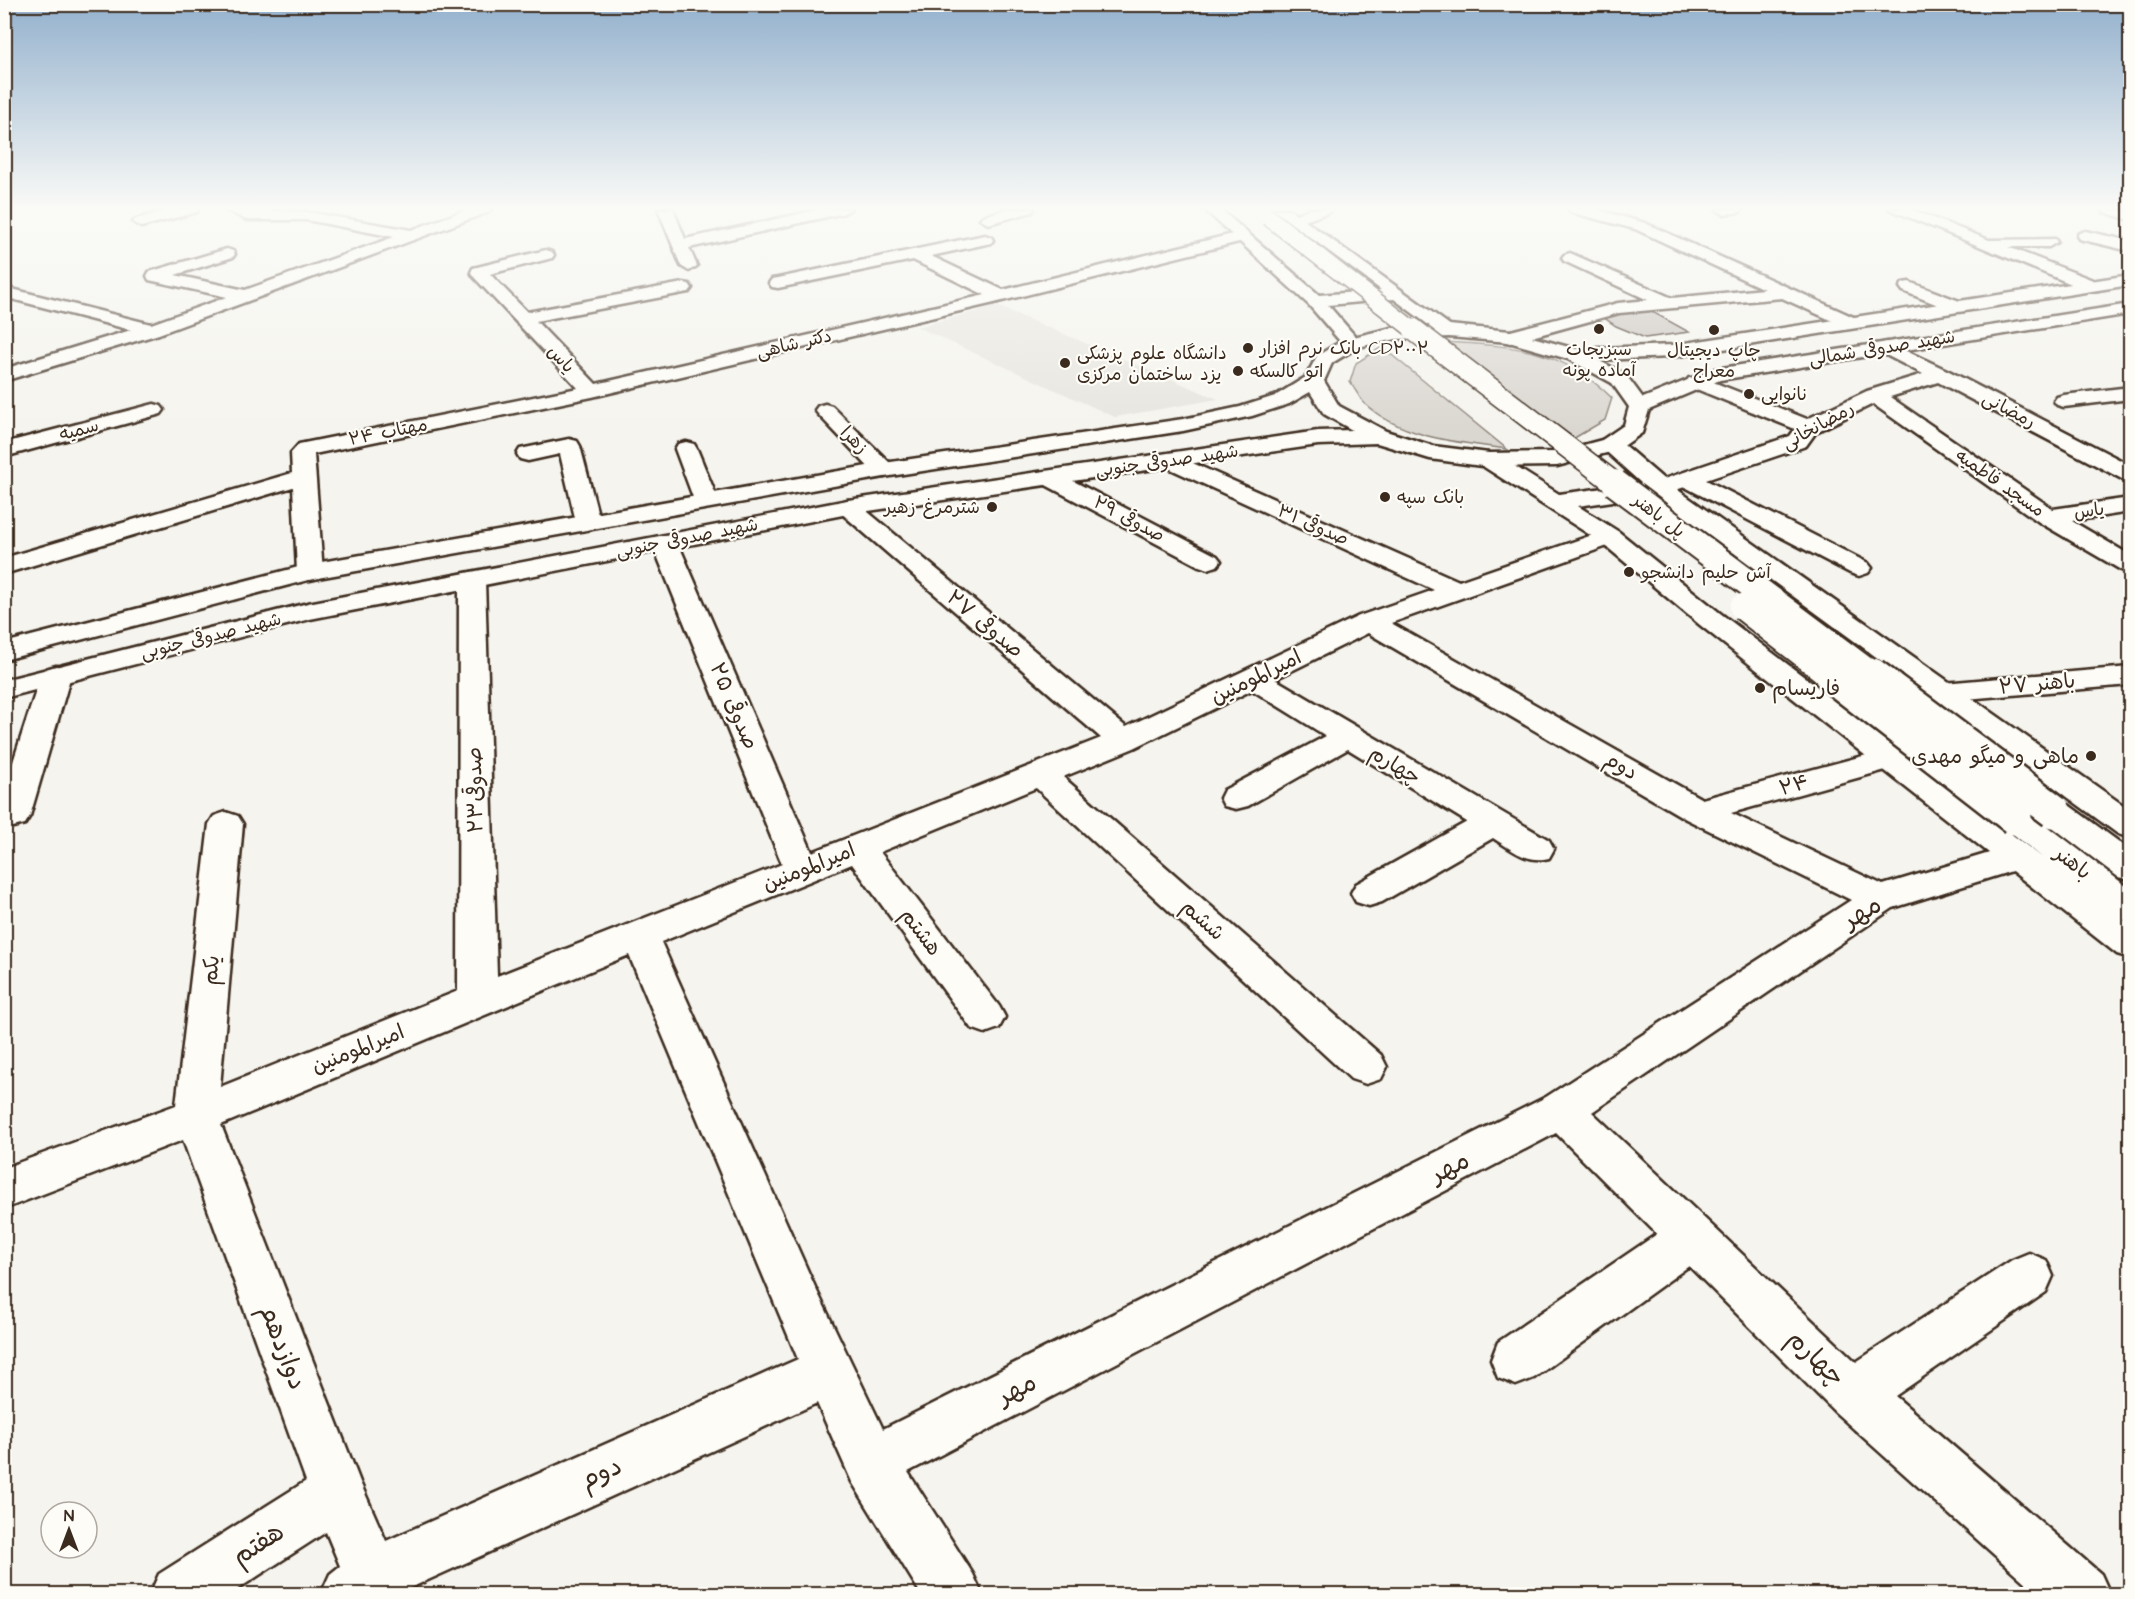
<svg xmlns="http://www.w3.org/2000/svg" width="2135" height="1599" viewBox="0 0 2135 1599" font-family="'Architects Daughter','Playpen Sans Arabic',sans-serif">
  <rect width="100%" height="100%" fill="#f5f4ee"/>
  <filter id="ink" filterUnits="userSpaceOnUse"><feTurbulence type="fractalNoise" baseFrequency=".0167" numOctaves="2"/><feDisplacementMap in="SourceGraphic" scale="12" xChannelSelector="R" yChannelSelector="G"/><feConvolveMatrix kernelMatrix="1 2 1 2 8 2 1 2 1" color-interpolation-filters="sRGB"/></filter>
  <g filter="url(#ink)">
    <path fill="#e7e5df" d="M997,306L1218,399L1115,417L917,327Z"/>
    <path fill="#dad6d0" stroke="#8a8077" stroke-width="1.5" d="M1446,342C1514,346 1561,348 1612,398L1605,420L1571,440Z
      M1382,347L1507,449C1459,442 1404,439 1366,405C1360,399 1355,389 1350,382L1356,363Z"/>
    <path fill="#c7c1bb" stroke="#3b2a1e" stroke-width="1.5" d="M1647,309L1689,332L1645,338L1616,326L1600,315Z"/>
    <g fill="none" stroke-linecap="round" stroke-linejoin="round">
      <defs>
        <path id="minor" d="M173,209H199L197,212L141,227L133,222L136,219Z
          M224,209L307,212L411,230L469,209H491L489,212L159,334L4,381V369L131,330L4,297V287L151,324L227,297L149,280L147,276L149,272L227,249L233,251L235,254L233,257L175,275L245,290L394,237L307,220H247Z
          M658,209H673L685,239L822,209H851L844,213L689,248L697,266L689,271L681,266Z
          M1008,209H1034L1032,212L988,224L980,219L983,216Z
          M1309,209H1332L1330,212L1293,225L1285,220L1288,217Z
          M1568,209H1594L1645,223L1858,319L1861,323L1858,327H1846L1782,298L1619,313L1510,343L1503,341L1501,337L1503,333L1618,303L1648,300L1564,261L1562,258L1564,255L1570,253L1672,298L1764,289L1635,229L1570,212Z
          M1742,209L1740,212L1724,214L1717,210Z
          M1889,209H1910L1989,240L2055,239L2057,242L2049,247H2008L2098,282L2101,286L2098,290H2086Z
          M2102,209L2130,211V220L2104,212Z
          M2085,231L2130,241V251L2079,239L2077,236L2079,233Z
          M1241,232L1247,234L1249,237L1247,240L990,304L592,397L314,454L323,572L319,578L310,580L301,578L297,572L293,487L4,574V558L292,473L291,453L299,444L578,388L473,276L471,272L473,268L546,250L552,252L554,255L552,258L490,274L527,312L683,283L689,284L692,288L689,292L683,293L536,321L596,384L985,295L913,260L778,288L772,287L769,283L772,279L778,278L985,235L991,237L993,240L991,243L931,256L1003,290Z
          M1909,282L1965,303L1968,307L1965,311H1953L1903,291L1900,287L1903,283Z
          M1887,342L1949,371L2130,465V481L2122,479L1938,382L1890,397L2053,509L2130,498V512L2072,521L2130,555V573L2121,570L2039,522L1873,404L1816,432L1806,446L1706,480L1868,563L1872,568L1868,573L1859,576L1850,573L1685,487L1660,495L1652,493L1648,488L1652,483L1790,436L1795,429L1689,386L1686,382L1689,378H1703L1807,419L1867,391L1923,374L1880,352L1877,348L1880,344Z
          M2130,387V399L2064,407L2057,405L2054,401L2057,397L2064,395Z
          M154,404L161,406L164,410L161,414L4,457V443Z
          M825,404L832,406L892,465L895,470L892,475L884,477L876,475L818,414L815,410L818,406Z
          M569,439L577,441L580,446L600,522L597,527L588,529L579,527L576,522L560,454L528,461L520,459L517,454L520,449Z
          M686,442L694,444L697,449L718,500L714,505L706,507L698,505L694,500L675,449L678,444Z
          M1170,453L1459,581L1601,532L1610,530L1619,532L1622,537L1619,542L1391,623L1702,799L1889,749L1900,752L1905,759L1900,766L1731,813L1883,885L2016,845L2028,848L2033,857L2028,866L1893,908L1592,1112L1856,1362L2012,1260L2029,1253L2046,1260L2053,1276L2046,1292L1895,1396L2101,1574L2110,1594H2038L1835,1412L1689,1266L1534,1378L1516,1385L1498,1378L1491,1360L1498,1342L1657,1234L1556,1133L908,1472L973,1574L982,1594H921L852,1482L817,1403L397,1594H321L330,1574L340,1566L326,1532L230,1594H150L159,1574L306,1481L183,1140L4,1209V1168L176,1105L209,824L214,816L226,812L238,816L243,824L220,1087L458,991L459,580L463,574L472,572L481,574L485,580L497,976L782,864L652,543L656,538L665,535L674,538L678,543L812,852L1101,738L840,512L836,507L840,502L848,500L856,502L1126,727L1359,616L1434,590L1162,465L1159,460L1162,455ZM1368,633L1686,819L1851,900L1546,1097L883,1429L815,1287L661,942L852,864L971,1028L985,1033L999,1028L1005,1017L999,1006L880,852L1036,788L1351,1079L1366,1084L1381,1079L1387,1067L1381,1055L1063,777L1134,748L1252,690L1326,736L1224,790L1220,798L1224,806L1236,809L1248,806L1348,749L1467,822L1356,884L1351,893L1356,902L1369,906L1382,902L1493,838C1511,849 1527,864 1549,858L1554,849L1549,840L1275,679ZM629,955L798,1359L386,1541L360,1482L221,1125Z
          M1050,471L1058,473L1217,556L1221,561L1217,566L1208,569L1199,566L1042,483L1038,478L1042,473Z
          M56,666L66,669L71,675L30,816L25,824L13,827L4,825V790L41,675L46,669Z
          M2130,667V685L1943,701L1933,698L1928,692L1933,686L1943,683Z"/>
        <path id="secondary" d="M2130,275V285L1672,357L1598,360L1626,375L1643,398L1715,369L2130,304V314L1720,380L1649,410L1642,433L1618,450L1557,466L1489,467L1430,459L1377,443L1318,445L848,514L310,619L4,698V680L308,603L848,500L1318,431L1352,430L1324,414L1310,392L1289,404L1252,416L1183,431L884,477L312,579L4,660V643L310,564L884,463L1183,419L1240,407L1275,396L1306,377L1317,356L1345,339L1396,327L1449,325L1510,331L1576,349L1672,345ZM1449,337L1509,342L1568,359L1612,383L1629,407L1624,425L1602,440L1557,452L1489,453L1433,446L1386,431L1339,406L1324,381L1332,363L1358,347L1396,339Z"/>
        <path id="primary" d="M1204,209H1220L1319,295L1381,290L1272,209H1289L1458,331L1456,335H1442L1394,299L1328,305L1361,343L1359,347H1345L1309,305Z
          M1610,438L1618,440L1668,483L2130,810V838L2118,834L1655,495L1578,506L1619,532L1720,613L2043,858L2003,826L1998,818L2003,810L2015,807L2027,810L2130,889V921L2124,920L2130,924V958L2117,954L1700,625L1601,542L1481,465L1478,460L1481,455L1489,453L1497,455L1559,494L1641,483L1599,445L1602,440Z
          M2054,800L2066,803L2130,850V880L2118,877L2042,819L2037,811L2042,803Z"/>
      </defs>
      <use href="#minor" stroke="#3b2a1e" stroke-width="5"/>
      <use href="#secondary" stroke="#3b2a1e" stroke-width="5"/>
      <use href="#primary" stroke="#3b2a1e" stroke-width="5"/>
      <use href="#minor" fill="#fdfcf7" fill-rule="evenodd"/>
      <use href="#secondary" fill="#fdfcf7" fill-rule="evenodd"/>
      <use href="#primary" fill="#fdfcf7" fill-rule="evenodd"/>
      <defs>
        <path id="primary-bridge-far3" d="M1268,217L1416,332"/>
        <path id="primary-bridge-far2" d="M1414,330L1617,485"/>
        <path id="primary-bridge-far1" d="M1615,483L1874,677
          M1743,607L1833,677"/>
        <path id="primary-bridge" d="M1831,675L2015,818
          M1872,675L2054,811"/>
      </defs>
      <use href="#primary-bridge-far3" stroke="#3b2a1e" stroke-width="19" stroke-linecap="butt"/>
      <use href="#primary-bridge-far2" stroke="#3b2a1e" stroke-width="24" stroke-linecap="butt"/>
      <use href="#primary-bridge-far1" stroke="#3b2a1e" stroke-width="30" stroke-linecap="butt"/>
      <use href="#primary-bridge" stroke="#3b2a1e" stroke-width="38" stroke-linecap="butt"/>
      <use href="#primary-bridge-far3" stroke="#fdfcf7" stroke-width="16"/>
      <use href="#primary-bridge-far2" stroke="#fdfcf7" stroke-width="21"/>
      <use href="#primary-bridge-far1" stroke="#fdfcf7" stroke-width="26"/>
      <use href="#primary-bridge" stroke="#fdfcf7" stroke-width="33"/>
    </g>
  </g>
  <linearGradient id="sky" x2="0" y2="1"><stop stop-color="#93b1cd"/><stop offset="0.48" stop-color="#fafaf7"/><stop offset="1" stop-color="#fafaf7" stop-opacity="0"/></linearGradient>
  <rect width="2135" height="433" fill="url(#sky)"/>
  <g fill="#3b2a1e" stroke="#fdfcf7" stroke-width="2">
    <circle cx="1599" cy="329" r="6"/>
    <circle cx="1714" cy="330" r="6"/>
    <circle cx="1248" cy="348" r="6"/>
    <circle cx="1065" cy="363" r="6"/>
    <circle cx="1238" cy="371" r="6"/>
    <circle cx="1749" cy="394" r="6"/>
    <circle cx="1385" cy="497" r="6"/>
    <circle cx="992" cy="507" r="6"/>
    <circle cx="1629" cy="572" r="6"/>
    <circle cx="1760" cy="688" r="6"/>
    <circle cx="2091" cy="756" r="6"/>
  </g>
  <g text-anchor="middle" dominant-baseline="central" stroke-width="4.5" stroke-linejoin="round" paint-order="stroke">
    <g font-size="18" fill="#3b2a1e" stroke="#fdfcf7">
      <text transform="translate(794 344) rotate(-13)">دکتر شاهی</text>
      <text transform="translate(1882 348) rotate(-9)">شهید صدوقی شمالی</text>
      <text transform="translate(561 359) rotate(47)">یاس</text>
      <text transform="translate(2009 410) rotate(28)">رمضانی</text>
      <text transform="translate(1818 426) rotate(-29)">رمضانخانی</text>
      <text transform="translate(79 430) rotate(-15)">سمیه</text>
      <text transform="translate(388 432) rotate(-11)">مهتاب ۲۴</text>
      <text transform="translate(854 440) rotate(45)">زهرا</text>
      <text transform="translate(1167 461) rotate(-8)">شهید صدوقی جنوبی</text>
      <text transform="translate(2000 483) rotate(35)">مسجد فاطمیه</text>
      <text transform="translate(2089 511) rotate(-8)">یاس</text>
      <text transform="translate(1659 516) rotate(37)">پل باهنر</text>
      <text transform="translate(1129 519) rotate(28)">صدوقی ۲۹</text>
      <text transform="translate(1313 525) rotate(24)">صدوقی ۳۱</text>
      <text transform="translate(687 538) rotate(-11)">شهید صدوقی جنوبی</text>
      <text transform="translate(211 636) rotate(-14)">شهید صدوقی جنوبی</text>
    </g>
    <g font-size="18" fill="#3b2a1e" stroke="#fdfcf7" text-anchor="start">
      <text x="1260" y="348">بانک نرم افزار CD۲۰۰۲</text>
      <text x="1599" y="349" text-anchor="middle">سبزیجات<tspan x="1599" dy="21">آماده پونه</tspan></text>
      <text x="1714" y="350" text-anchor="middle">چاپ دیجیتال<tspan x="1714" dy="21">معراج</tspan></text>
      <text x="1077" y="353">دانشگاه علوم پزشکی<tspan x="1077" dy="21">یزد ساختمان مرکزی</tspan></text>
      <text x="1250" y="371">اتو کالسکه</text>
      <text x="1761" y="394">نانوایی</text>
      <text x="1397" y="497">بانک سپه</text>
      <text x="980" y="507" text-anchor="end">شترمرغ زهیر</text>
      <text x="1641" y="572">آش حلیم دانشجو</text>
    </g>
    <g font-size="21" fill="#3b2a1e" stroke="#fdfcf7">
      <text transform="translate(985 624) rotate(40)">صدوقی ۲۷</text>
      <text transform="translate(1256 677) rotate(-26)">امیرالمومنین</text>
      <text transform="translate(2037 684) rotate(-5)">باهنر ۲۷</text>
      <text transform="translate(734 706) rotate(67)">صدوقی ۲۵</text>
      <text transform="translate(1395 765) rotate(31)">چهارم</text>
      <text transform="translate(1621 766) rotate(30)">دوم</text>
      <text transform="translate(1794 785) rotate(-15)">۲۴</text>
      <text transform="translate(475 790) rotate(-91)">صدوقی۲۳</text>
      <text transform="translate(2073 863) rotate(38)">باهنر</text>
      <text transform="translate(809 867) rotate(-22)">امیرالمومنین</text>
      <text transform="translate(1203 920) rotate(42)">ششم</text>
      <text transform="translate(921 932) rotate(53)">هشتم</text>
      <text transform="translate(211 970) rotate(-84)">یکم</text>
      <text transform="translate(358 1049) rotate(-22)">امیرالمومنین</text>
    </g>
    <g font-size="21" fill="#3b2a1e" stroke="#fdfcf7" text-anchor="start">
      <text x="1772" y="688">فاریسام</text>
      <text x="2079" y="756" text-anchor="end">ماهی و میگو مهدی</text>
    </g>
    <g font-size="26" fill="#3b2a1e" stroke="#fdfcf7">
      <text transform="translate(1862 912) rotate(-31)">مهر</text>
      <text transform="translate(1450 1167) rotate(-27)">مهر</text>
      <text transform="translate(283 1347) rotate(69)">دوازدهم</text>
      <text transform="translate(1816 1358) rotate(44)">چهارم</text>
      <text transform="translate(1017 1389) rotate(-27)">مهر</text>
      <text transform="translate(601 1473) rotate(-24)">دوم</text>
      <text transform="translate(258 1544) rotate(-33)">هفتم</text>
    </g>
  </g>
  <rect width="2135" height="1599" fill="none" stroke="#fdfcf7" stroke-width="24"/>
  <rect x="12" y="12" width="2111" height="1575" fill="none" stroke="#3b2a1e" stroke-width="2" filter="url(#ink)"/>
  <g transform="translate(69 1530)"><circle r="28" fill="#fdfcf7" stroke="#afa8a0" stroke-width="1.5"/>
  <path d="M0-4.5L10 22L0 15L-10 22Z" fill="#3b2a1e"/>
  <text y="-9" font-size="16" font-weight="bold" text-anchor="middle" fill="#3b2a1e">N</text>
  </g>
</svg>
